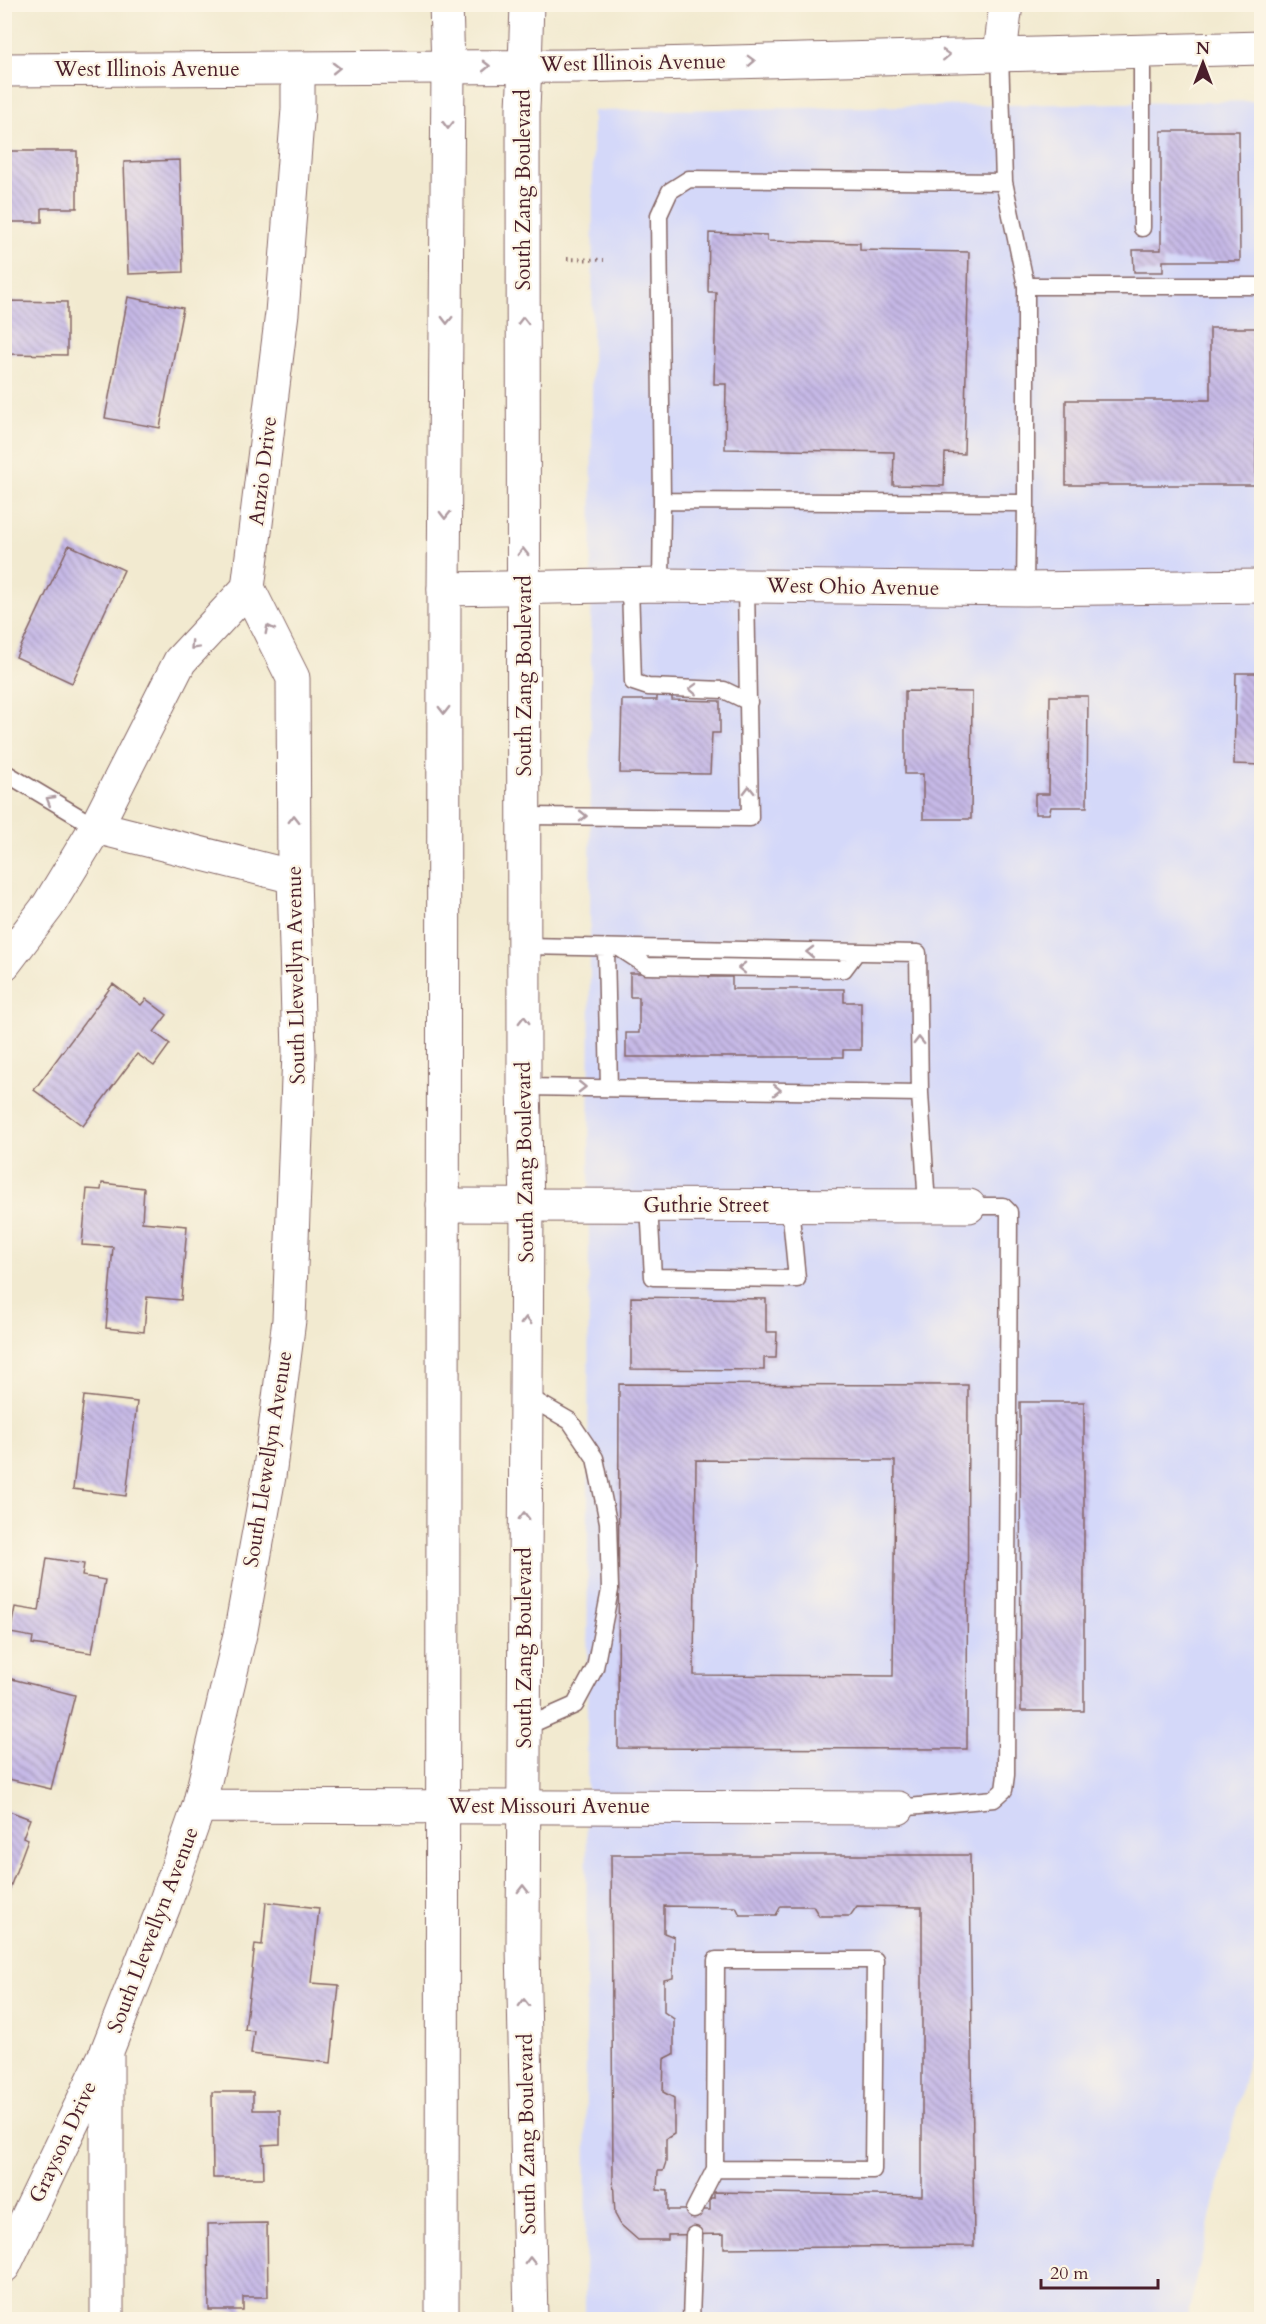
<svg xmlns="http://www.w3.org/2000/svg" width="1266" height="2324" viewBox="0 0 1266 2324" font-family="Cardo,serif">
  <defs>
    <pattern id="building-back-hatch" width="6" height="6" patternUnits="userSpaceOnUse" patternTransform="scale(1.5)"><rect width="6" height="6" fill="#c6b9e7"/><path d="M-1 5l2 2M0 0l6 6M5-1l2 2" fill="none" stroke="#a396bb"/></pattern>
  </defs>
  <rect width="100%" height="100%" fill="#fcf5e5"/>
  <filter id="ink" filterUnits="userSpaceOnUse"><feTurbulence type="fractalNoise" baseFrequency=".0167" numOctaves="2"/><feDisplacementMap in="SourceGraphic" scale="12" xChannelSelector="R" yChannelSelector="G"/><feConvolveMatrix kernelMatrix="1 2 1 2 8 2 1 2 1" color-interpolation-filters="sRGB"/></filter>
  <filter id="wash" filterUnits="userSpaceOnUse"><feTurbulence type="fractalNoise" baseFrequency=".008" numOctaves="4" result="noise"/><feDisplacementMap in="SourceGraphic" scale="24" xChannelSelector="R" yChannelSelector="G"/><feGaussianBlur stdDeviation="1.35" result="paint"/><feColorMatrix in="noise" values="0 0 0 0 0 0 0 0 0 0 0 0 0 0 0 0 0 1.4 0 .05"/><feComposite in="paint" operator="in"/></filter>
  <g filter="url(#wash)">
    <rect width="100%" height="100%" fill="#f2ead0"/>
    <path fill="#d4d8f9" d="M1261,101L1262,2002L1187,2319L585,2320L593,111Z"/>
    <g id="blocks">
      <path fill="url(#building-back-hatch)" fill-rule="evenodd" d="M1161,131H1239L1240,261H1163V272H1134L1133,250H1161Z
        M4,151H77V208H42V222H10V206H4Z
        M180,160L183,272L128,274L124,162Z
        M709,233L767,235V241L860,243V250L969,252L964,454L945,453L944,486L893,485L894,452L725,449L726,384H714L716,292H708Z
        M128,297L183,308L160,428L105,418Z
        M4,301L67,302V355L4,354Z
        M1210,328H1256V485H1066V400H1210Z
        M69,545L124,570L72,683L16,657Z
        M1236,673H1262V765L1234,764Z
        M905,691L972,692L971,819H923V774H905Z
        M657,694L672,695V700L720,701V733H712L710,774L620,773L622,700H657Z
        M1050,696H1088L1087,807H1051L1049,814H1035V794H1049Z
        M630,973H709V977H732V989H844V1002H861V1050H843V1057H626V1033H639V997H630Z
        M113,984L141,1005L146,999L167,1015L154,1032L170,1044L154,1066L137,1054L83,1126L34,1090Z
        M102,1183L144,1188L142,1222L187,1226L181,1300L147,1297L144,1332L106,1328L113,1247L82,1245L87,1189L101,1190Z
        M631,1297L766,1299V1332H777L776,1358H764V1370L631,1369Z
        M619,1384L968,1385L967,1749L618,1748ZM696,1460L895,1461L893,1676L694,1675Z
        M84,1396L137,1402L126,1496L73,1489Z
        M1020,1402H1084V1711H1021Z
        M47,1558L84,1564L82,1576L105,1580L92,1653L32,1644L33,1637L10,1633L15,1607L39,1611Z
        M4,1677L75,1695L51,1789L4,1778Z
        M4,1809L30,1819L23,1837L28,1839L5,1901Z
        M611,1855H970L974,2246L724,2248V2234L668,2235V2240H638L621,2225L615,2214L613,2178ZM664,1906L736,1907L740,1915H776L781,1906H813L819,1916H850L857,1906L922,1907V2196L714,2192V2198H710V2210H668V2191L657,2190L658,2171H663L666,2162V2139L674,2134V2098L663,2092L664,2059L674,2054V2019L664,2012V1980L673,1978L674,1937L664,1933Z
        M266,1902L319,1908L311,1983L339,1985L331,2063L251,2054L254,2031L245,2030L255,1944L262,1945Z
        M212,2092H253V2110H280V2144L263,2145L264,2178H213Z
        M267,2223L268,2297H243V2310H209L208,2224Z"/>
    </g>
  </g>
  <g filter="url(#ink)">
    <use href="#blocks" fill-opacity="0" stroke="#856665" stroke-width="1.5"/>
    <g fill="none" stroke-linecap="round" stroke-linejoin="round">
      <defs>
        <path id="service" d="M1142,51V228
          M1026,286H1262
          M662,501L1026,503V286L1004,182
          M661,585L662,501L659,215L670,191L689,179L1004,182L1000,54
          M630,586L633,682L648,687L724,690L749,702
          M1025,589L1026,503
          M4,772L96,827
          M525,816L750,818L746,586
          M606,949L609,1088
          M621,949L647,966L844,969L856,953
          M524,1087L920,1093L918,953L524,946
          M920,1093L927,1206
          M649,1205L653,1277L797,1279L790,1206
          M523,1728L575,1705L595,1668L610,1590L608,1522L595,1458L570,1421L525,1395
          M898,1808L994,1799L1004,1790L1006,1775L1009,1212L1003,1206H969
          M694,2210L715,2169L873,2170L875,1960H716L715,2169
          M691,2320L694,2235"/>
        <path id="minor" d="M444,589L661,585L1025,589L1262,586
          M96,827L294,877
          M4,964L48,906L96,827L180,661L248,588L282,313L298,109V69
          M443,1205L969,1206
          M199,1806L898,1808
          M4,2266L103,2059
          M107,2320V2051L164,1906L199,1806L241,1630L269,1476L289,1320L299,1052L294,877L293,678L248,588"/>
        <path id="tertiary" d="M525,66L523,108L524,1087L527,1205L523,1947L531,2320
          M442,2320L444,589L448,67"/>
        <path id="secondary" d="M446,4L448,67
          M1000,54L1006,4
          M525,66L527,4
          M4,70L576,66L1262,48"/>
      </defs>
      <use href="#service" stroke="#856665" stroke-width="19"/>
      <use href="#minor" stroke="#856665" stroke-width="35"/>
      <use href="#tertiary" stroke="#856665" stroke-width="35"/>
      <use href="#secondary" stroke="#856665" stroke-width="35"/>
      <path stroke="#856665" stroke-width="4" stroke-dasharray="1.5 4.5" stroke-linecap="butt" d="M567,259L604,260"/>
      <use href="#service" stroke="#fff" stroke-width="16"/>
      <use href="#minor" stroke="#fff" stroke-width="33"/>
      <use href="#tertiary" stroke="#fff" stroke-width="33"/>
      <use href="#secondary" stroke="#fff" stroke-width="33"/>
    </g>
    <defs><path id="oneway-chevron" d="M-2-3.5L2.5 0L-2 3.5" fill="none" stroke-width="1.6" stroke-linecap="round" stroke-linejoin="round" transform="scale(1.5)"/></defs>
    <g stroke="#ae9aa0">
      <use href="#oneway-chevron" transform="translate(946 55) rotate(-2)"/>
      <use href="#oneway-chevron" transform="translate(751 61) rotate(-2)"/>
      <use href="#oneway-chevron" transform="translate(486 66) rotate(-1)"/>
      <use href="#oneway-chevron" transform="translate(336 68) rotate(-1)"/>
      <use href="#oneway-chevron" transform="translate(448 125) rotate(91)"/>
      <use href="#oneway-chevron" transform="translate(447 320) rotate(91)"/>
      <use href="#oneway-chevron" transform="translate(523 321) rotate(-90)"/>
      <use href="#oneway-chevron" transform="translate(445 515) rotate(91)"/>
      <use href="#oneway-chevron" transform="translate(523 552) rotate(-90)"/>
      <use href="#oneway-chevron" transform="translate(269 629) rotate(-117)"/>
      <use href="#oneway-chevron" transform="translate(194 646) rotate(133)"/>
      <use href="#oneway-chevron" transform="translate(693 689) rotate(-178)"/>
      <use href="#oneway-chevron" transform="translate(444 710) rotate(90)"/>
      <use href="#oneway-chevron" transform="translate(749 790) rotate(-91)"/>
      <use href="#oneway-chevron" transform="translate(50 800) rotate(-149)"/>
      <use href="#oneway-chevron" transform="translate(583 816) rotate(1)"/>
      <use href="#oneway-chevron" transform="translate(294 819) rotate(-90)"/>
      <use href="#oneway-chevron" transform="translate(810 952) rotate(-179)"/>
      <use href="#oneway-chevron" transform="translate(742 968) rotate(-179)"/>
      <use href="#oneway-chevron" transform="translate(524 1020) rotate(-90)"/>
      <use href="#oneway-chevron" transform="translate(919 1041) rotate(-91)"/>
      <use href="#oneway-chevron" transform="translate(582 1087) rotate(1)"/>
      <use href="#oneway-chevron" transform="translate(777 1090) rotate(1)"/>
      <use href="#oneway-chevron" transform="translate(526 1321) rotate(-90)"/>
      <use href="#oneway-chevron" transform="translate(524 1516) rotate(-90)"/>
      <use href="#oneway-chevron" transform="translate(523 1889) rotate(-90)"/>
      <use href="#oneway-chevron" transform="translate(524 2003) rotate(-91)"/>
      <use href="#oneway-chevron" transform="translate(530 2261) rotate(-91)"/>
    </g>
  </g>
  <g text-anchor="middle" dominant-baseline="central" stroke-width="4.5" stroke-linejoin="round" paint-order="stroke">
    <g font-size="21" fill="#4a1f2b" stroke="#fcf5e5">
      <text transform="translate(633 63) rotate(-1)">West Illinois Avenue</text>
      <text x="147" y="69">West Illinois Avenue</text>
      <text transform="translate(523 190) rotate(-90)">South Zang Boulevard</text>
      <text transform="translate(263 471) rotate(-83)">Anzio Drive</text>
      <text transform="translate(853 587) rotate(1)">West Ohio Avenue</text>
      <text transform="translate(524 676) rotate(-90)">South Zang Boulevard</text>
      <text transform="translate(296 975) rotate(-91)">South Llewellyn Avenue</text>
      <text transform="translate(525 1162) rotate(-91)">South Zang Boulevard</text>
      <text x="706" y="1205">Guthrie Street</text>
      <text transform="translate(268 1459) rotate(-81)">South Llewellyn Avenue</text>
      <text transform="translate(524 1648) rotate(-90)">South Zang Boulevard</text>
      <text x="549" y="1806">West Missouri Avenue</text>
      <text transform="translate(153 1930) rotate(-69)">South Llewellyn Avenue</text>
      <text transform="translate(527 2134) rotate(-91)">South Zang Boulevard</text>
      <text transform="translate(63 2142) rotate(-65)">Grayson Drive</text>
    </g>
  </g>
  <rect width="1266" height="2324" fill="none" stroke="#fcf5e5" stroke-width="24"/>
  <g transform="translate(1203 63)" stroke="#fcf5e5" stroke-width="4.5" paint-order="stroke">
  <path d="M0-4.5L10 22L0 15L-10 22Z" fill="#4a1f2b"/>
  <text y="-9" font-size="16" font-weight="bold" text-anchor="middle" fill="#4a1f2b">N</text>
  </g>
  <path d="M1041 2279v9h117v-9" fill="none" stroke="#4a1f2b" stroke-width="3"/>
  <text x="1050" y="2279" font-size="18" fill="#4a1f2b" stroke="#fcf5e5" stroke-width="4.5" paint-order="stroke">20 m</text>
</svg>
